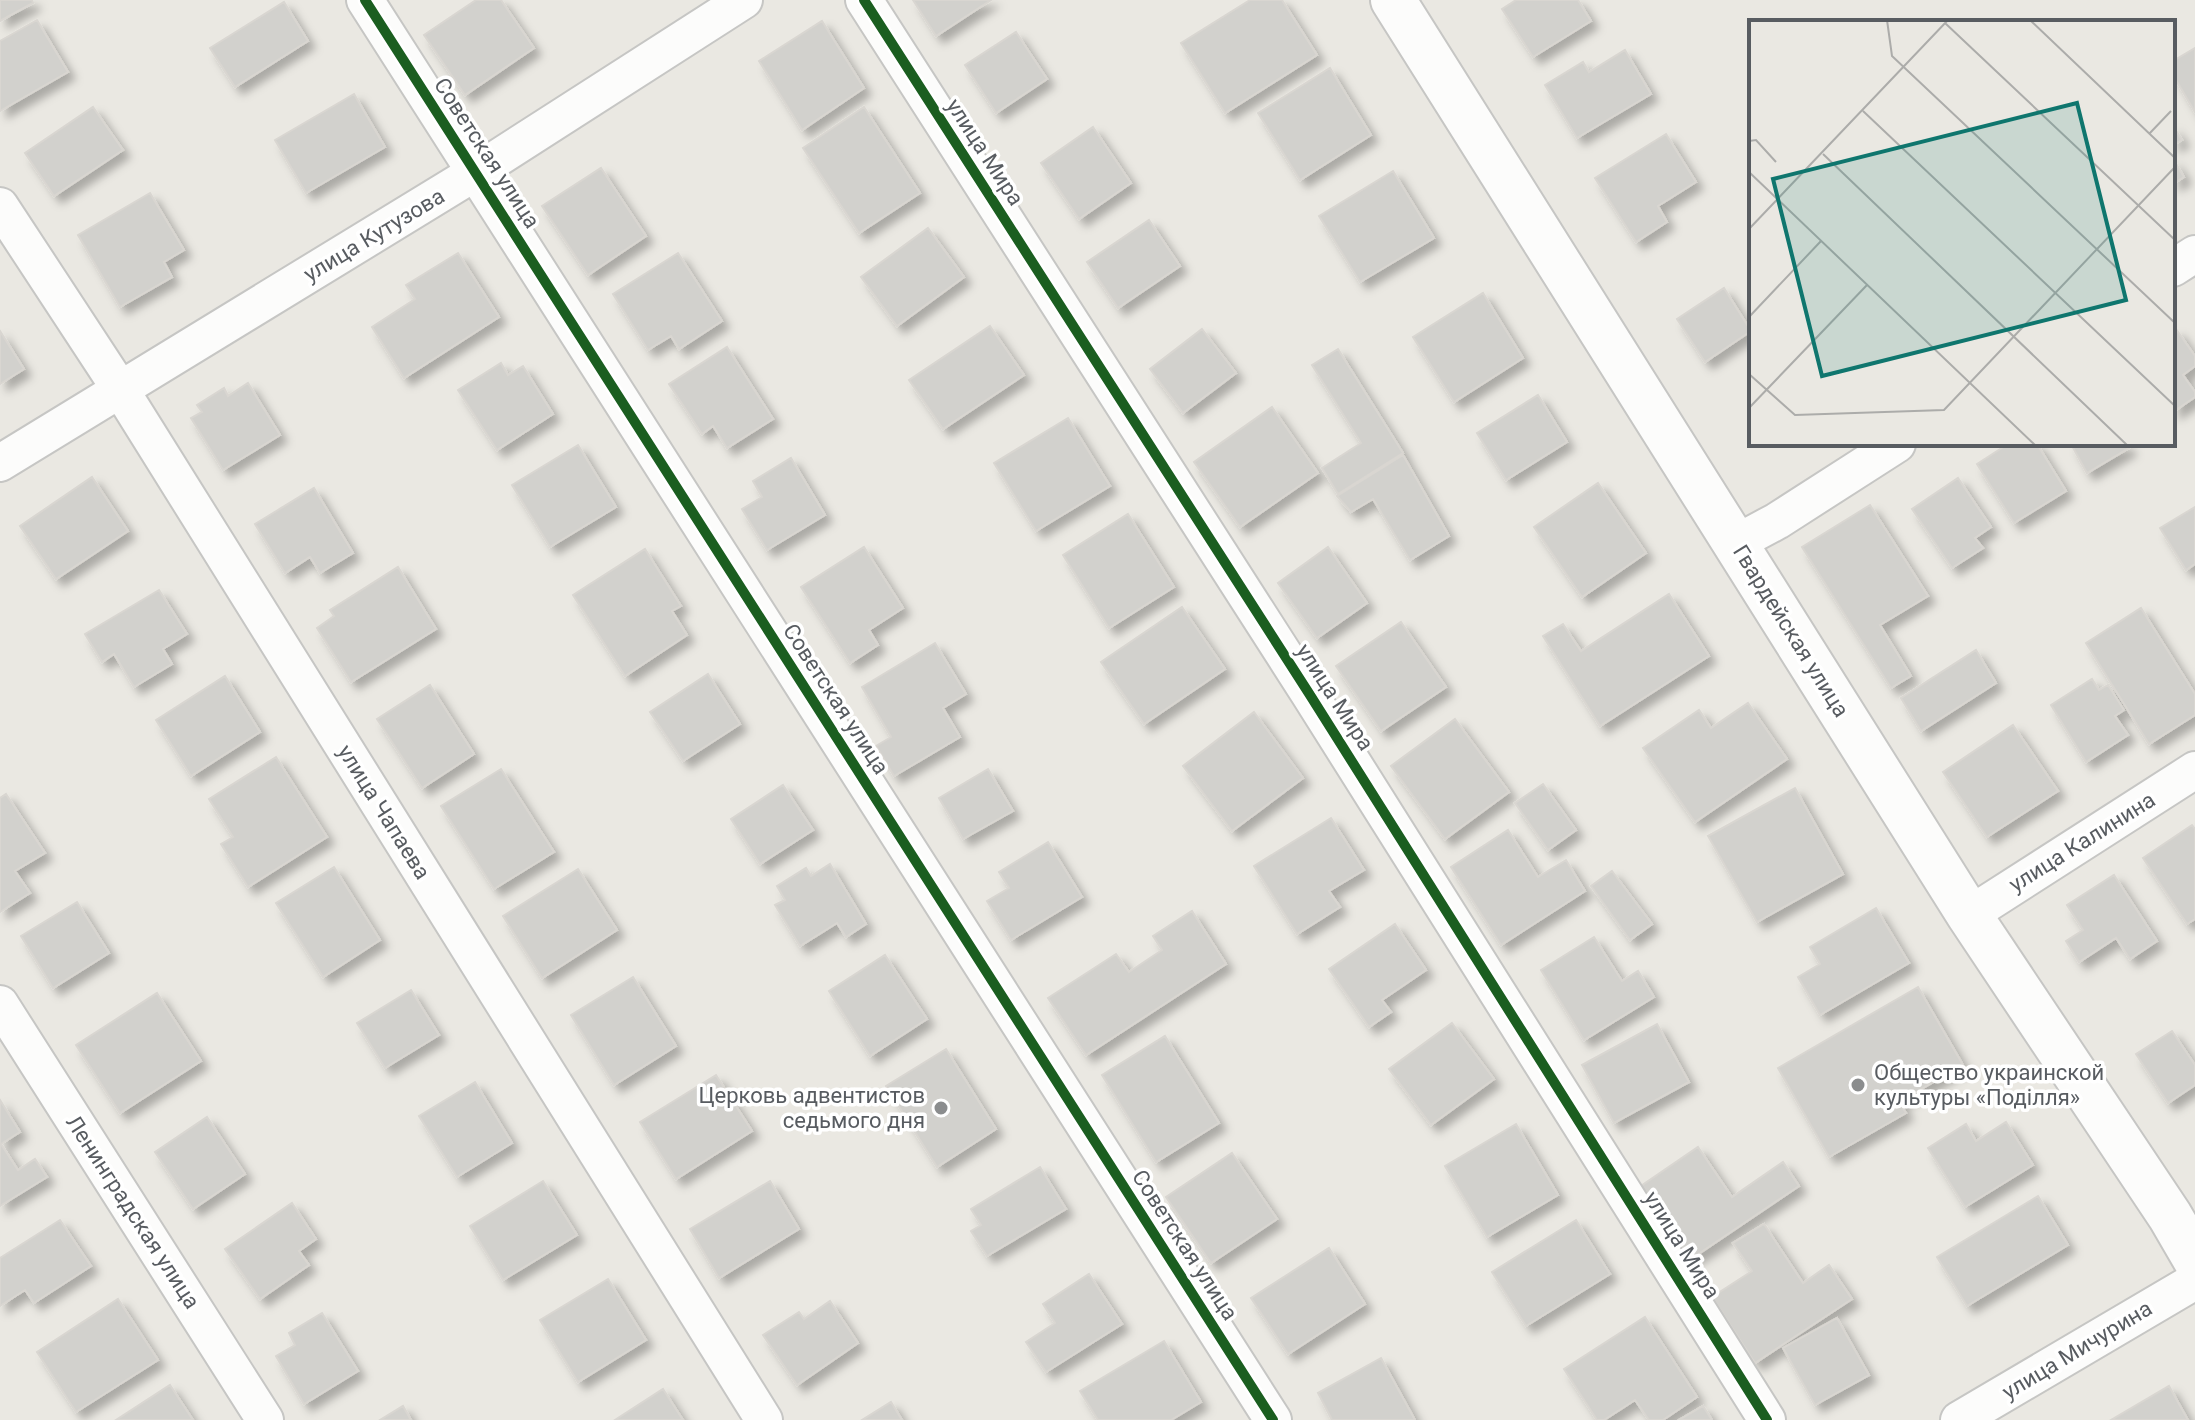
<svg xmlns="http://www.w3.org/2000/svg" width="2195" height="1420" viewBox="0 0 2195 1420" font-family="Roboto,sans-serif">
  <defs>
    <filter id="shadow"><feDropShadow dx="7" dy="7" stdDeviation="4" flood-color="#0004"/></filter>
  </defs>
  <rect width="100%" height="100%" fill="#eae8e2"/>
  <path fill="#d2d1cd" stroke="#d9d6d1" stroke-width="2" filter="url(#shadow)" d="M0,0H32L33,3L0,21Z
    M476,0H501L534,48L465,95L424,35Z
    M913,0H991L936,36Z
    M1250,0H1282L1317,55L1225,113L1181,43Z
    M1516,0H1578L1591,21L1533,57L1502,9Z
    M284,2L308,41L235,87L210,48Z
    M37,20L68,72L0,111V41Z
    M822,21L864,88L802,130L759,61Z
    M1016,32L1047,79L996,113L965,65Z
    M2195,48V112L2173,75V61Z
    M1625,50L1651,94L1577,138L1545,85L1583,62L1589,72Z
    M1330,68L1371,135L1300,180L1258,113Z
    M354,94L385,147L306,193L275,140Z
    M93,107L123,150L54,196L25,153Z
    M864,107L920,193L859,233L803,148Z
    M2173,126L2182,140L2173,145Z
    M1093,127L1131,183L1079,219L1041,163Z
    M1666,134L1696,182L1658,206L1667,222L1636,242L1595,178Z
    M2173,159L2184,177L2173,184Z
    M601,168L646,236L588,275L542,206Z
    M1393,171L1434,238L1360,282L1319,216Z
    M150,193L184,250L164,262L172,277L120,307L78,235Z
    M1149,220L1180,266L1118,308L1087,262Z
    M928,228L964,277L897,326L861,277Z
    M458,253L499,317L404,378L372,327L415,299L406,285Z
    M678,253L722,321L679,349L671,336L648,350L613,294Z
    M1724,288L1751,331L1705,362L1677,319Z
    M1483,293L1523,358L1454,402L1413,337Z
    M990,326L1024,375L943,429L909,380Z
    M1202,329L1236,373L1183,413L1150,369Z
    M2176,329L2195,356V366L2183,375L2195,392V397L2173,412V332Z
    M0,331L24,369L0,384Z
    M727,347L773,419L727,448L713,426L702,434L669,384Z
    M1338,349L1403,453L1338,494L1322,468L1361,443L1312,365Z
    M501,363L508,375L523,366L553,414L497,450L458,390Z
    M248,383L280,435L223,470L191,418L202,412L197,405L224,388L228,396Z
    M1538,395L1567,442L1506,480L1477,433Z
    M1272,407L1318,473L1240,527L1194,462Z
    M1068,418L1110,486L1036,531L994,463Z
    M2008,444H2037L2066,491L2014,523L1977,464Z
    M2071,444H2127L2129,448L2087,473Z
    M578,445L616,507L550,547L512,485Z
    M1403,455L1449,536L1410,560L1373,499L1351,512L1337,496Z
    M791,458L825,515L767,550L742,509L762,497L753,481Z
    M92,477L128,531L56,579L20,526Z
    M1958,478L1991,527L1975,538L1983,548L1952,568L1912,509Z
    M1598,483L1646,553L1582,597L1534,527Z
    M314,488L353,553L320,573L310,557L285,573L255,524Z
    M1870,505L1928,596L1880,625L1911,676L1891,688L1802,547Z
    M2195,507V564L2186,570L2160,528Z
    M1128,514L1174,587L1109,628L1063,555Z
    M864,547L903,608L869,630L878,645L850,663L801,587Z
    M1328,547L1367,603L1317,638L1278,583Z
    M645,549L681,606L672,611L687,635L625,676L573,595Z
    M398,567L436,629L351,682L317,628L334,616L330,610Z
    M159,590L187,634L163,649L172,664L134,687L114,654L102,662L85,634Z
    M1669,594L1709,656L1600,726L1543,636L1563,624L1581,651Z
    M1182,607L1225,669L1144,724L1101,662Z
    M2141,608L2195,694V715L2149,744L2086,643Z
    M1401,622L1446,687L1381,731L1336,666Z
    M935,643L966,694L943,708L960,737L894,776L876,746L891,737L862,687Z
    M1976,650L1996,683L1921,731L1901,698Z
    M708,674L740,724L683,761L650,712Z
    M225,676L260,732L191,776L156,720Z
    M2092,679L2099,690L2108,685L2124,710L2115,716L2128,735L2086,762L2051,705Z
    M430,685L474,754L422,788L377,719Z
    M1748,703L1787,759L1695,822L1643,748L1699,710L1711,728Z
    M1254,712L1303,778L1232,831L1183,766Z
    M1455,719L1509,792L1445,839L1391,766Z
    M2013,725L2058,791L1987,837L1943,772Z
    M276,757L327,837L248,887L221,844L233,837L209,799Z
    M501,769L554,852L494,889L441,806Z
    M988,769L1013,811L963,839L939,798Z
    M1543,784L1576,830L1548,850L1515,803Z
    M783,785L813,830L760,864L731,819Z
    M1795,788L1843,874L1757,922L1708,836Z
    M6,794L45,853L15,871L30,893L0,912V798Z
    M1331,818L1364,870L1329,891L1340,907L1297,934L1254,866Z
    M2192,825L2195,829V919L2187,924L2143,858Z
    M1508,830L1538,877L1566,860L1585,891L1501,945L1451,867Z
    M1048,842L1082,897L1011,940L987,901L1009,888L999,872Z
    M830,864L866,924L846,937L837,923L800,946L775,905L785,900L777,886L806,868L811,876Z
    M334,867L380,940L323,977L276,903Z
    M578,869L617,930L542,978L503,916Z
    M1612,871L1652,924L1630,940L1591,886Z
    M2114,875L2157,941L2130,959L2116,938L2079,962L2066,941L2083,930L2067,905Z
    M77,902L109,953L53,988L21,936Z
    M1876,908L1909,963L1820,1015L1798,977L1820,964L1810,947Z
    M1192,911L1226,964L1086,1055L1048,998L1116,954L1129,972L1162,950L1153,936Z
    M1395,924L1426,970L1382,1000L1391,1012L1369,1027L1329,969Z
    M1594,937L1622,981L1638,971L1654,997L1584,1040L1541,970Z
    M885,955L927,1019L870,1056L829,991Z
    M633,977L676,1046L614,1085L571,1015Z
    M1918,987L1963,1065L1899,1102L1906,1113L1829,1157L1778,1068Z
    M411,990L439,1035L385,1068L357,1023Z
    M157,993L201,1061L120,1113L76,1045Z
    M1452,1023L1494,1079L1431,1125L1389,1069Z
    M1657,1024L1689,1082L1614,1123L1582,1065Z
    M2172,1031L2195,1065V1085L2168,1103L2136,1054Z
    M1165,1036L1219,1123L1156,1162L1102,1075Z
    M946,1049L996,1129L937,1167L886,1086Z
    M716,1075L752,1131L676,1179L640,1122Z
    M475,1082L512,1143L457,1177L419,1116Z
    M0,1100L20,1132L1,1144L18,1170L35,1159L47,1177L0,1206Z
    M207,1117L245,1174L193,1209L155,1152Z
    M2006,1122L2033,1165L1965,1207L1928,1148L1966,1124L1976,1141Z
    M1516,1124L1558,1195L1487,1237L1445,1166Z
    M1698,1147L1732,1197L1783,1162L1799,1186L1685,1263L1635,1190Z
    M1232,1153L1277,1219L1211,1263L1166,1197Z
    M1040,1167L1066,1209L987,1256L971,1231L981,1225L971,1209Z
    M543,1181L577,1235L503,1280L470,1226Z
    M770,1181L799,1229L719,1278L690,1229Z
    M2038,1196L2068,1245L1967,1306L1937,1257Z
    M292,1203L316,1239L299,1251L309,1265L260,1299L225,1249Z
    M60,1220L91,1266L34,1303L25,1290L0,1306V1258Z
    M1576,1220L1610,1274L1526,1326L1492,1272Z
    M1764,1224L1803,1283L1829,1265L1852,1299L1755,1363L1712,1297L1752,1271L1733,1243Z
    M1329,1248L1365,1304L1288,1354L1251,1298Z
    M1089,1274L1122,1324L1046,1372L1026,1342L1055,1323L1043,1304Z
    M608,1279L646,1340L578,1382L540,1320Z
    M118,1299L158,1360L76,1412L37,1352Z
    M830,1301L858,1343L797,1385L763,1335L799,1312L804,1319Z
    M322,1313L358,1371L304,1404L276,1356L295,1345L289,1333Z
    M1645,1317L1697,1397L1663,1420H1649L1635,1400L1604,1420H1597L1564,1369Z
    M1837,1318L1869,1375L1815,1405L1783,1348Z
    M1164,1341L1201,1402L1171,1420H1098L1080,1391Z
    M1381,1358L1415,1420H1332L1318,1393Z
    M170,1385L193,1420H116Z
    M2169,1386L2188,1420H2111Z
    M663,1389L683,1420H615Z
    M891,1402L902,1420H862Z
    M403,1406L411,1420H380Z
    M1703,1406L1712,1420H1679Z"/>
  <g fill="none" stroke-linecap="round" stroke-linejoin="round">
    <defs>
      <path id="minor" d="M365,0L1273,1420
        M864,0L1310,695L1767,1420
        M0,206L120,389L764,1420
        M2173,268L2195,254
        M0,463L476,172L744,0
        M1736,543L1777,521L1897,444
        M1969,915L2195,770
        M0,1004L265,1420
        M1959,1420L2195,1281"/>
      <path id="tertiary" d="M1393,0L1969,915L2170,1216L2195,1259"/>
    </defs>
    <use href="#minor" stroke="#c6c6c4" stroke-width="40"/>
    <use href="#tertiary" stroke="#c6c6c4" stroke-width="48"/>
    <use href="#minor" stroke="#fcfcfb" stroke-width="36"/>
    <use href="#tertiary" stroke="#fcfcfb" stroke-width="44"/>
    <defs>
      <path id="cycleway" d="M365,0L1273,1420
        M864,0L1310,695L1767,1420"/>
    </defs>
    <use href="#cycleway" stroke="#fff" stroke-width="15"/>
    <use href="#cycleway" stroke="#1b5e20" stroke-width="10"/>
  </g>
  <g fill="#8b8d8e" stroke="#fff" stroke-width="3">
    <circle cx="1858" cy="1085" r="8"/>
    <circle cx="941" cy="1108" r="8"/>
  </g>
  <g text-anchor="middle" dominant-baseline="central" stroke-width="7" stroke-linejoin="round" paint-order="stroke">
    <g font-size="22" fill="#585c61" stroke="#fff">
      <text transform="translate(985 152) rotate(57)">улица Мира</text>
      <text transform="translate(487 153) rotate(57)">Советская улица</text>
      <text transform="translate(374 235) rotate(-31)">улица Кутузова</text>
      <text transform="translate(1791 631) rotate(58)">Гвардейская улица</text>
      <text transform="translate(1335 697) rotate(57)">улица Мира</text>
      <text transform="translate(836 699) rotate(57)">Советская улица</text>
      <text transform="translate(384 812) rotate(58)">улица Чапаева</text>
      <text transform="translate(2082 842) rotate(-32)">улица Калинина</text>
      <text transform="translate(133 1212) rotate(57)">Ленинградская улица</text>
      <text transform="translate(1185 1245) rotate(57)">Советская улица</text>
      <text transform="translate(1682 1245) rotate(58)">улица Мира</text>
      <text transform="translate(2077 1350) rotate(-31)">улица Мичурина</text>
    </g>
    <g font-size="22" fill="#585c61" stroke="#fff" text-anchor="start">
      <text x="1874" y="1072">Общество украинской<tspan x="1874" dy="25">культуры «Поділля»</tspan></text>
      <text x="925" y="1095" text-anchor="end">Церковь адвентистов<tspan x="925" dy="25">седьмого дня</tspan></text>
    </g>
  </g>
  <g transform="translate(1749 20)">
    <rect width="426" height="426" fill="#eae8e2"/>
    <path fill="none" stroke="#acacaa" stroke-width="2" d="M138,0L143,36L426,303M281,0L426,138M196,3L426,220M114,91L426,386M400,114L422,91M0,121L7,120L27,142M74,134L379,426M0,152L287,426M0,209L199,0M0,297L72,221M0,354L46,395L195,390L426,147M0,388L118,265"/>
    <path fill="#0f766e" fill-opacity="0.15" stroke="#0f766e" stroke-width="4" d="M328,83L377,280L73,356L24,159Z"/>
    <rect width="426" height="426" fill="none" stroke="#585c61" stroke-width="4"/>
  </g>
</svg>
